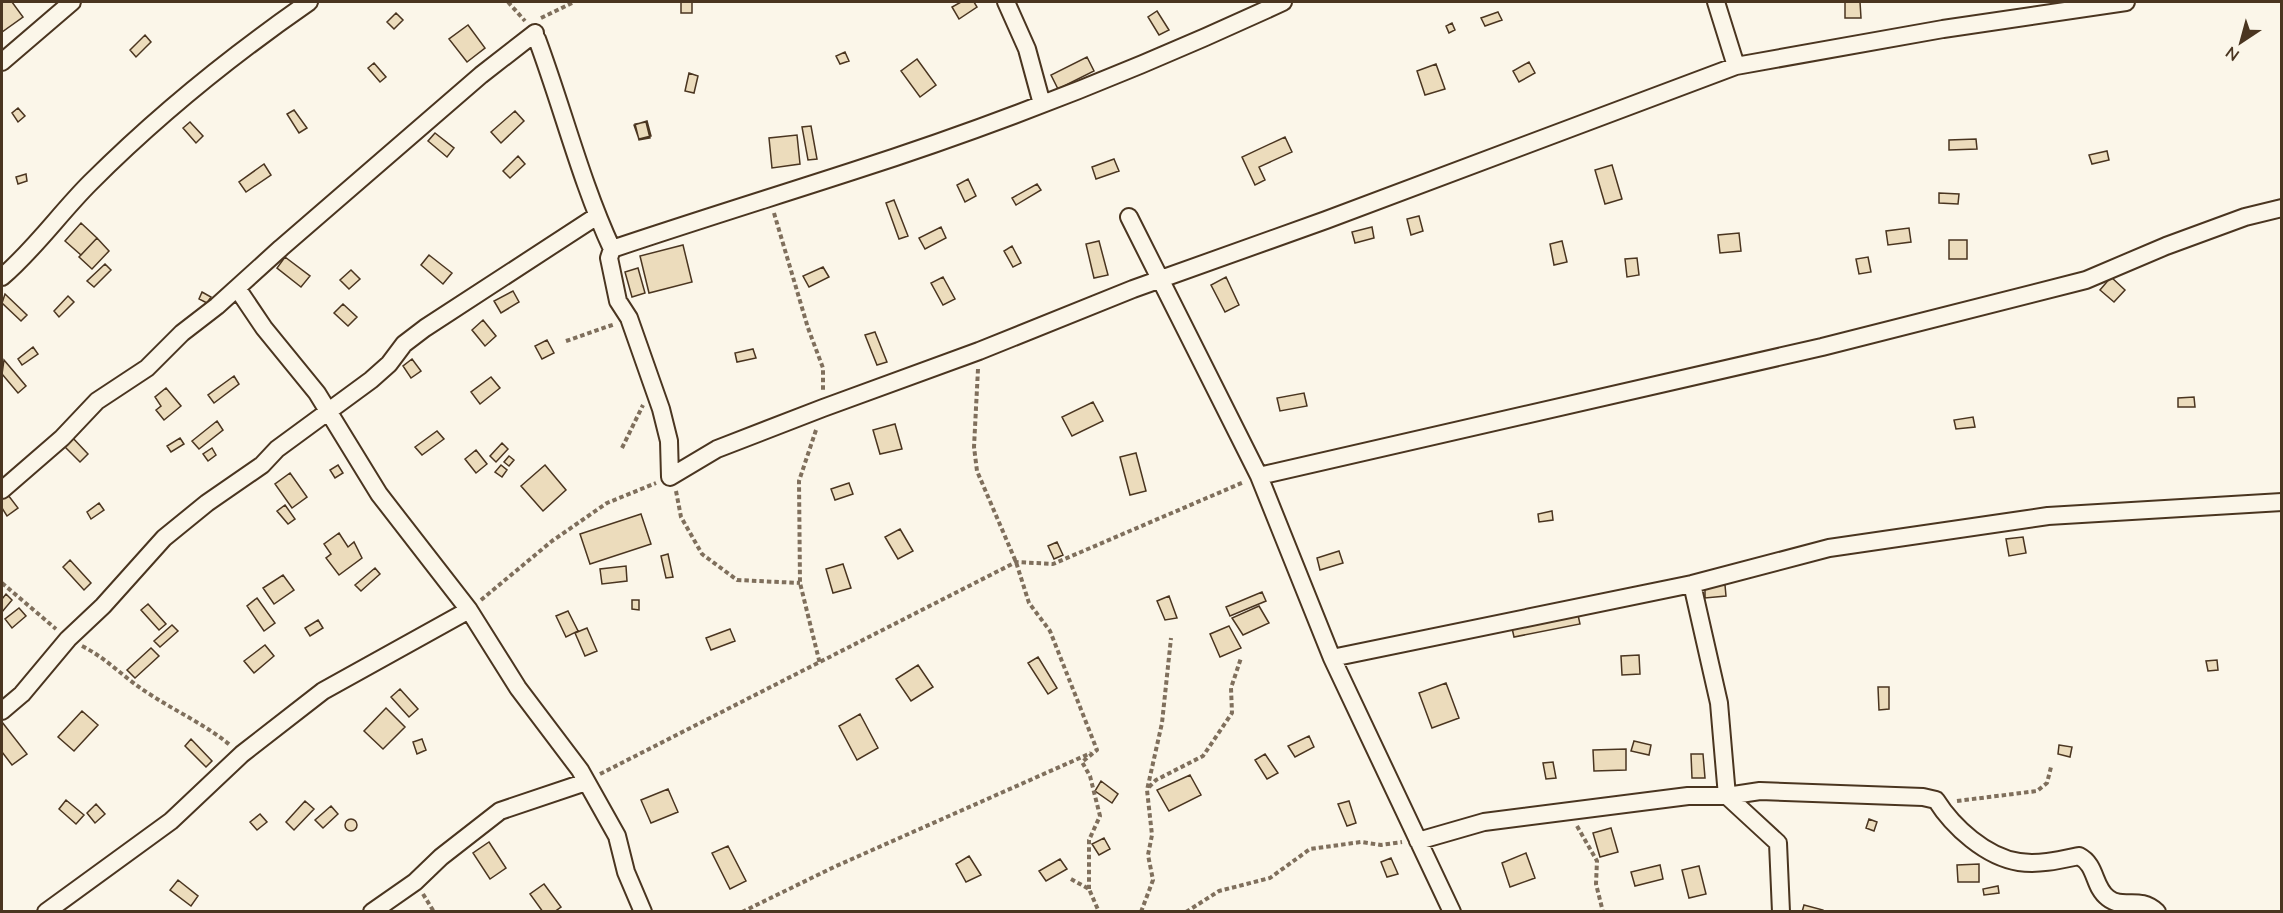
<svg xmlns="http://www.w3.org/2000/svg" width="2283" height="913" viewBox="0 0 2283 913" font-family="'Nunito Sans',sans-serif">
  <rect width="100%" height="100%" fill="#fbf6e9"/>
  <path fill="#ecdcbc" stroke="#4a3520" stroke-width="1.5" d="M2,2H12L23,17L2,32Z
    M681,2H692V13H681Z
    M961,2H974L977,7L959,19L952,7Z
    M1845,2H1860L1861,18H1845Z
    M1157,11L1169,30L1159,35L1148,17Z
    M1498,12L1502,20L1485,26L1481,18Z
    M396,13L403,20L394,29L387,22Z
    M1452,23L1455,30L1449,33L1446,26Z
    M468,25L485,48L467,62L449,39Z
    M145,35L151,42L136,57L130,50Z
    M845,52L849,61L840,64L836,56Z
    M1087,57L1094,71L1058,89L1051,75Z
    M917,59L936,85L920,97L901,71Z
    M1529,62L1535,73L1519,82L1513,71Z
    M374,63L386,77L380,82L368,68Z
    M1436,64L1445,89L1425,95L1417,71Z
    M689,73L698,76L694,93L685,91Z
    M18,108L25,116L18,122L12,113Z
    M294,110L307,128L299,133L287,114Z
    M515,111L524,121L501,143L491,132Z
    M647,121L651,136L639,139L634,125Z
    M190,122L203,136L196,143L183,128Z
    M646,122L650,138L639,140L635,124Z
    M811,126L817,159L808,160L802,127Z
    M435,133L454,148L447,157L428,141Z
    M797,135L800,164L772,168L769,138Z
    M1285,137L1292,152L1259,167L1265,180L1255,185L1242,157Z
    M1976,139L1977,149L1949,150V140Z
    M2107,151L2109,160L2092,164L2089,155Z
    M518,156L525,164L510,178L503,171Z
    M1114,159L1119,171L1096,179L1092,167Z
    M264,164L271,175L246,192L239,182Z
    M1612,165L1622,199L1605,204L1595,170Z
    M26,174L27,181L18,184L16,177Z
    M968,179L976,196L965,202L957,185Z
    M1037,184L1041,190L1016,205L1012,198Z
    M1939,193L1959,194L1958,204L1939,203Z
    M894,200L908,236L899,239L886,203Z
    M1419,216L1423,231L1411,235L1407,219Z
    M81,223L97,238L81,255L65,241Z
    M941,227L946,238L925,249L919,238Z
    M1372,227L1374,238L1355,243L1352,232Z
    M1909,228L1911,242L1888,245L1886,231Z
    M1739,233L1741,251L1720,253L1718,235Z
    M97,238L109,251L92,269L79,257Z
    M1949,240H1967V259H1949Z
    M1099,241L1108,275L1094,278L1086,244Z
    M1562,241L1567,262L1554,265L1550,244Z
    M683,245L692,282L649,293L640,256Z
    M1012,246L1021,263L1013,267L1004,251Z
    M429,255L452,273L443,284L421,265Z
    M285,257L310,276L301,287L277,268Z
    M1868,257L1871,272L1859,274L1856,259Z
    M1637,258L1639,275L1627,277L1625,259Z
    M105,264L111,270L94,287L87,281Z
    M823,267L829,277L809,287L803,276Z
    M638,268L645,293L632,297L625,272Z
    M351,270L360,279L349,289L340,280Z
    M943,277L955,299L943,305L931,283Z
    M1226,277L1239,305L1225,312L1211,285Z
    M2111,277L2125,290L2114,302L2100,290Z
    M513,291L519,302L501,313L494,301Z
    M202,292L211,297L207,303L199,299Z
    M5,294L27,315L21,321L2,303Z
    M68,296L74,302L59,317L54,311Z
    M343,304L357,317L348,326L334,313Z
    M483,320L496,336L485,346L472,330Z
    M875,332L887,362L877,365L865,335Z
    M547,340L554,353L542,359L535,346Z
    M33,347L38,354L22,365L18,359Z
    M753,349L756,358L737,362L735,353Z
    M412,359L421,371L411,378L403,366Z
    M4,360L26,386L18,393L2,374Z
    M234,376L239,384L214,403L208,395Z
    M491,377L500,388L480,404L471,392Z
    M166,388L181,406L164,420L156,410L161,406L155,397Z
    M1304,393L1307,406L1280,411L1277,398Z
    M2194,397L2195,407H2178V398Z
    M1093,402L1103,421L1072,436L1062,417Z
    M1973,417L1975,427L1956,429L1954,420Z
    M217,421L223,430L199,449L192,441Z
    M895,424L902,449L880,454L873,430Z
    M437,431L444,439L422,455L415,447Z
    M70,435L88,454L80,462L62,444Z
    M180,438L184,444L171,452L167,446Z
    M502,443L508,449L496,462L490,456Z
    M212,448L216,455L208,461L203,454Z
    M476,450L487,464L476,473L465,459Z
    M1136,453L1146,491L1130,495L1120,457Z
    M509,456L514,460L509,466L504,462Z
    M338,465L343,473L335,478L330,470Z
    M501,465L507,470L502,477L495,472Z
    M545,465L566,490L543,511L521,486Z
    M290,473L307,497L292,508L275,484Z
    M849,483L853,494L835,500L831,489Z
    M5,491L18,508L7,516L2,508V493Z
    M99,503L104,510L91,519L87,512Z
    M285,505L295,519L288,524L277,511Z
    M1552,511L1553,520L1539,522L1538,514Z
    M641,514L651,544L590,564L580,534Z
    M900,529L913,551L898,559L885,537Z
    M339,533L348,547L354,542L362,558L339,575L326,558L331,554L324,544Z
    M2023,537L2026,553L2009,556L2006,539Z
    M1057,542L1063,555L1054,559L1048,546Z
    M1339,551L1343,563L1320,570L1317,558Z
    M668,554L673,577L666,578L661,556Z
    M70,560L91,583L84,590L63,567Z
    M843,564L851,588L833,593L826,569Z
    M626,566L627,581L602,584L600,569Z
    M375,568L380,574L361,591L355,585Z
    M283,575L294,590L274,604L263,588Z
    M1725,585L1726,596L1705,598V586Z
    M1262,592L1266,601L1230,616L1226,607Z
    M6,594L12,600L2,612V599Z
    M1169,596L1177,618L1165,620L1157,601Z
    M257,598L275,623L264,631L247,606Z
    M632,600H639V610L632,609Z
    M148,604L166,624L159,630L141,610Z
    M1259,606L1269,623L1243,635L1232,618Z
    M19,608L26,616L12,628L5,619Z
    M568,611L578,631L566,637L556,616Z
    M1578,615L1580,624L1514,637L1512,628Z
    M318,620L323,628L310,636L305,628Z
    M172,625L178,631L160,647L154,641Z
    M1229,626L1241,648L1220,657L1210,634Z
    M587,628L597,651L585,656L575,633Z
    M730,629L735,641L711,650L706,638Z
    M265,645L274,656L254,673L244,661Z
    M151,648L159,656L135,678L127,670Z
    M1639,655L1640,674L1622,675L1621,656Z
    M1038,657L1057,688L1048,694L1028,663Z
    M2217,660L2218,670L2208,671L2206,661Z
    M918,665L933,687L911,701L896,679Z
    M1446,683L1459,718L1432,728L1419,693Z
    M1878,687H1889V709L1879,710Z
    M400,689L418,709L409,717L391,697Z
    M386,708L405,727L383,749L364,731Z
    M82,711L98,725L74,751L58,737Z
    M860,714L878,748L857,760L839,726Z
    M2,722L27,754L12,765L2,752Z
    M1309,736L1314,747L1295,757L1288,746Z
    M191,739L212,761L206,767L185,746Z
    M422,739L426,750L417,754L413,742Z
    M1634,741L1651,745L1649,755L1631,751Z
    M2059,745L2072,747L2070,757L2058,754Z
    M1626,749V770L1594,771L1593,750Z
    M1265,754L1278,773L1267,779L1255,760Z
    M1691,754H1703L1705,778H1692Z
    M1553,762L1556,778L1546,779L1543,763Z
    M1190,775L1201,795L1169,811L1157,790Z
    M1101,781L1118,794L1112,803L1095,791Z
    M668,789L678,812L651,823L641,800Z
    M66,800L84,815L76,824L59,809Z
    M305,801L314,809L294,830L286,822Z
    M1349,801L1356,823L1347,826L1338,804Z
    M96,804L105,814L95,823L87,813Z
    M331,806L338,814L323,828L315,820Z
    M260,814L267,822L257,830L250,822Z
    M345 825a6 6 0 1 1 12 0a6 6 0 1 1-12 0Z
    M1869,819L1877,822L1874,831L1866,828Z
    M1611,828L1618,852L1600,857L1593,833Z
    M1104,838L1110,849L1099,855L1092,844Z
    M489,842L506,868L490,879L473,853Z
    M728,846L746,881L730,889L712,853Z
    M1526,853L1535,878L1510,887L1502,863Z
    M969,856L981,875L966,882L956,864Z
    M1391,858L1398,874L1387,877L1381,862Z
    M1060,859L1067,869L1046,881L1039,871Z
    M1979,864V882H1958L1957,865Z
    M1660,865L1663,879L1635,886L1631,872Z
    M1699,866L1706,894L1689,898L1682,870Z
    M178,880L198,896L191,906L170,890Z
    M544,884L561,907L554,912H543L530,894Z
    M1998,886L1999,893L1984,895L1983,889Z
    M1804,905L1823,910V912H1802Z"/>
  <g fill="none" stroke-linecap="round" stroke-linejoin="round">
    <defs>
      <path id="street" d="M1006,2L1027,49L1042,104
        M1716,2L1736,66
        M537,39C563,109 581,182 612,249C692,222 773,197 853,171C1000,124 1143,67 1283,2
        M2,62L72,2
        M1129,217L1259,476L1332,658L1452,912
        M612,249L609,258L618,301L629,318L661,409L669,441L670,477L717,449L823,408L979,351L1133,289L1326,220L1736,66L1943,29L2126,2
        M2,277C34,250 60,213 90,183C157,116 231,56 309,2
        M237,288L264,328L317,393L379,494L469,610L518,688L580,770L617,836L626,872L643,912
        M1259,476L1822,347L2086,280L2166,246L2245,217L2282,208
        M2,490L62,438L97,401L147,368L182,333L217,306L281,248L481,75L535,33
        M1692,584L1719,703L1727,796L1778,843L1781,912
        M1332,658L1692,584L1829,548L2048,516L2282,502
        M2,711L22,694L68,639L103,606L164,538L207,503L262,465L277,449L371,380L389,364L404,344L425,328L597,216
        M1418,841L1484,822L1688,796H1727L1760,791L1923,797L1936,800C1953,827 1986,857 2019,862C2039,865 2060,860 2079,856C2097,865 2093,887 2108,898C2123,910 2139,895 2157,912
        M46,912L171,821L242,754L323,691L469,610
        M372,912L415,882L441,857L500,811L586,782"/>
    </defs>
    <use href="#street" stroke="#4a3520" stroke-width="20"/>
    <path stroke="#7f6f5c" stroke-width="4" stroke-dasharray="4.5 3" stroke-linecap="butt" d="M508,2L525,21
      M541,18L574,2
      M774,213L808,328L823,368V390
      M566,341L615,324
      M978,369L974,447L977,471L1016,562L1029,603L1050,631L1097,750L1082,762L1090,776L1100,816L1089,840V889
      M816,430L799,481L800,583L820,664
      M622,448L643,405
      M676,491L681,517L702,554L737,580L800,583
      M2,583L56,629
      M481,600L552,541L607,503L656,483
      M82,646C108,659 126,680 151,695C177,712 206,725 230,745
      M600,774L1016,562L1053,564L1244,482
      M1149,787L1156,780L1203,756L1232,713L1231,688L1241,658
      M1957,801L2037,791L2047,783L2051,767
      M1577,826L1597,861L1596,884L1603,912
      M1071,879L1089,889L1099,912
      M423,894L434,912
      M742,912L834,867L1091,753
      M1141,912L1153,880L1148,855L1152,835L1147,790L1162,723L1171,638
      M1186,912L1219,891L1270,878L1310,849L1361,842L1381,845L1402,842"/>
    <use href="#street" stroke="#fbf6e9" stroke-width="16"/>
  </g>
  <rect width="2283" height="913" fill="none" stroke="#4a3520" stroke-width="6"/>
  <g transform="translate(2241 42) rotate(216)" stroke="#fbf6e9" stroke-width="4.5" paint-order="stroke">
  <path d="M0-4.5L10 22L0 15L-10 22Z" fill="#4a3520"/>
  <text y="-9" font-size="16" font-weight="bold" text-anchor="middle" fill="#4a3520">N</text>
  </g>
</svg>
